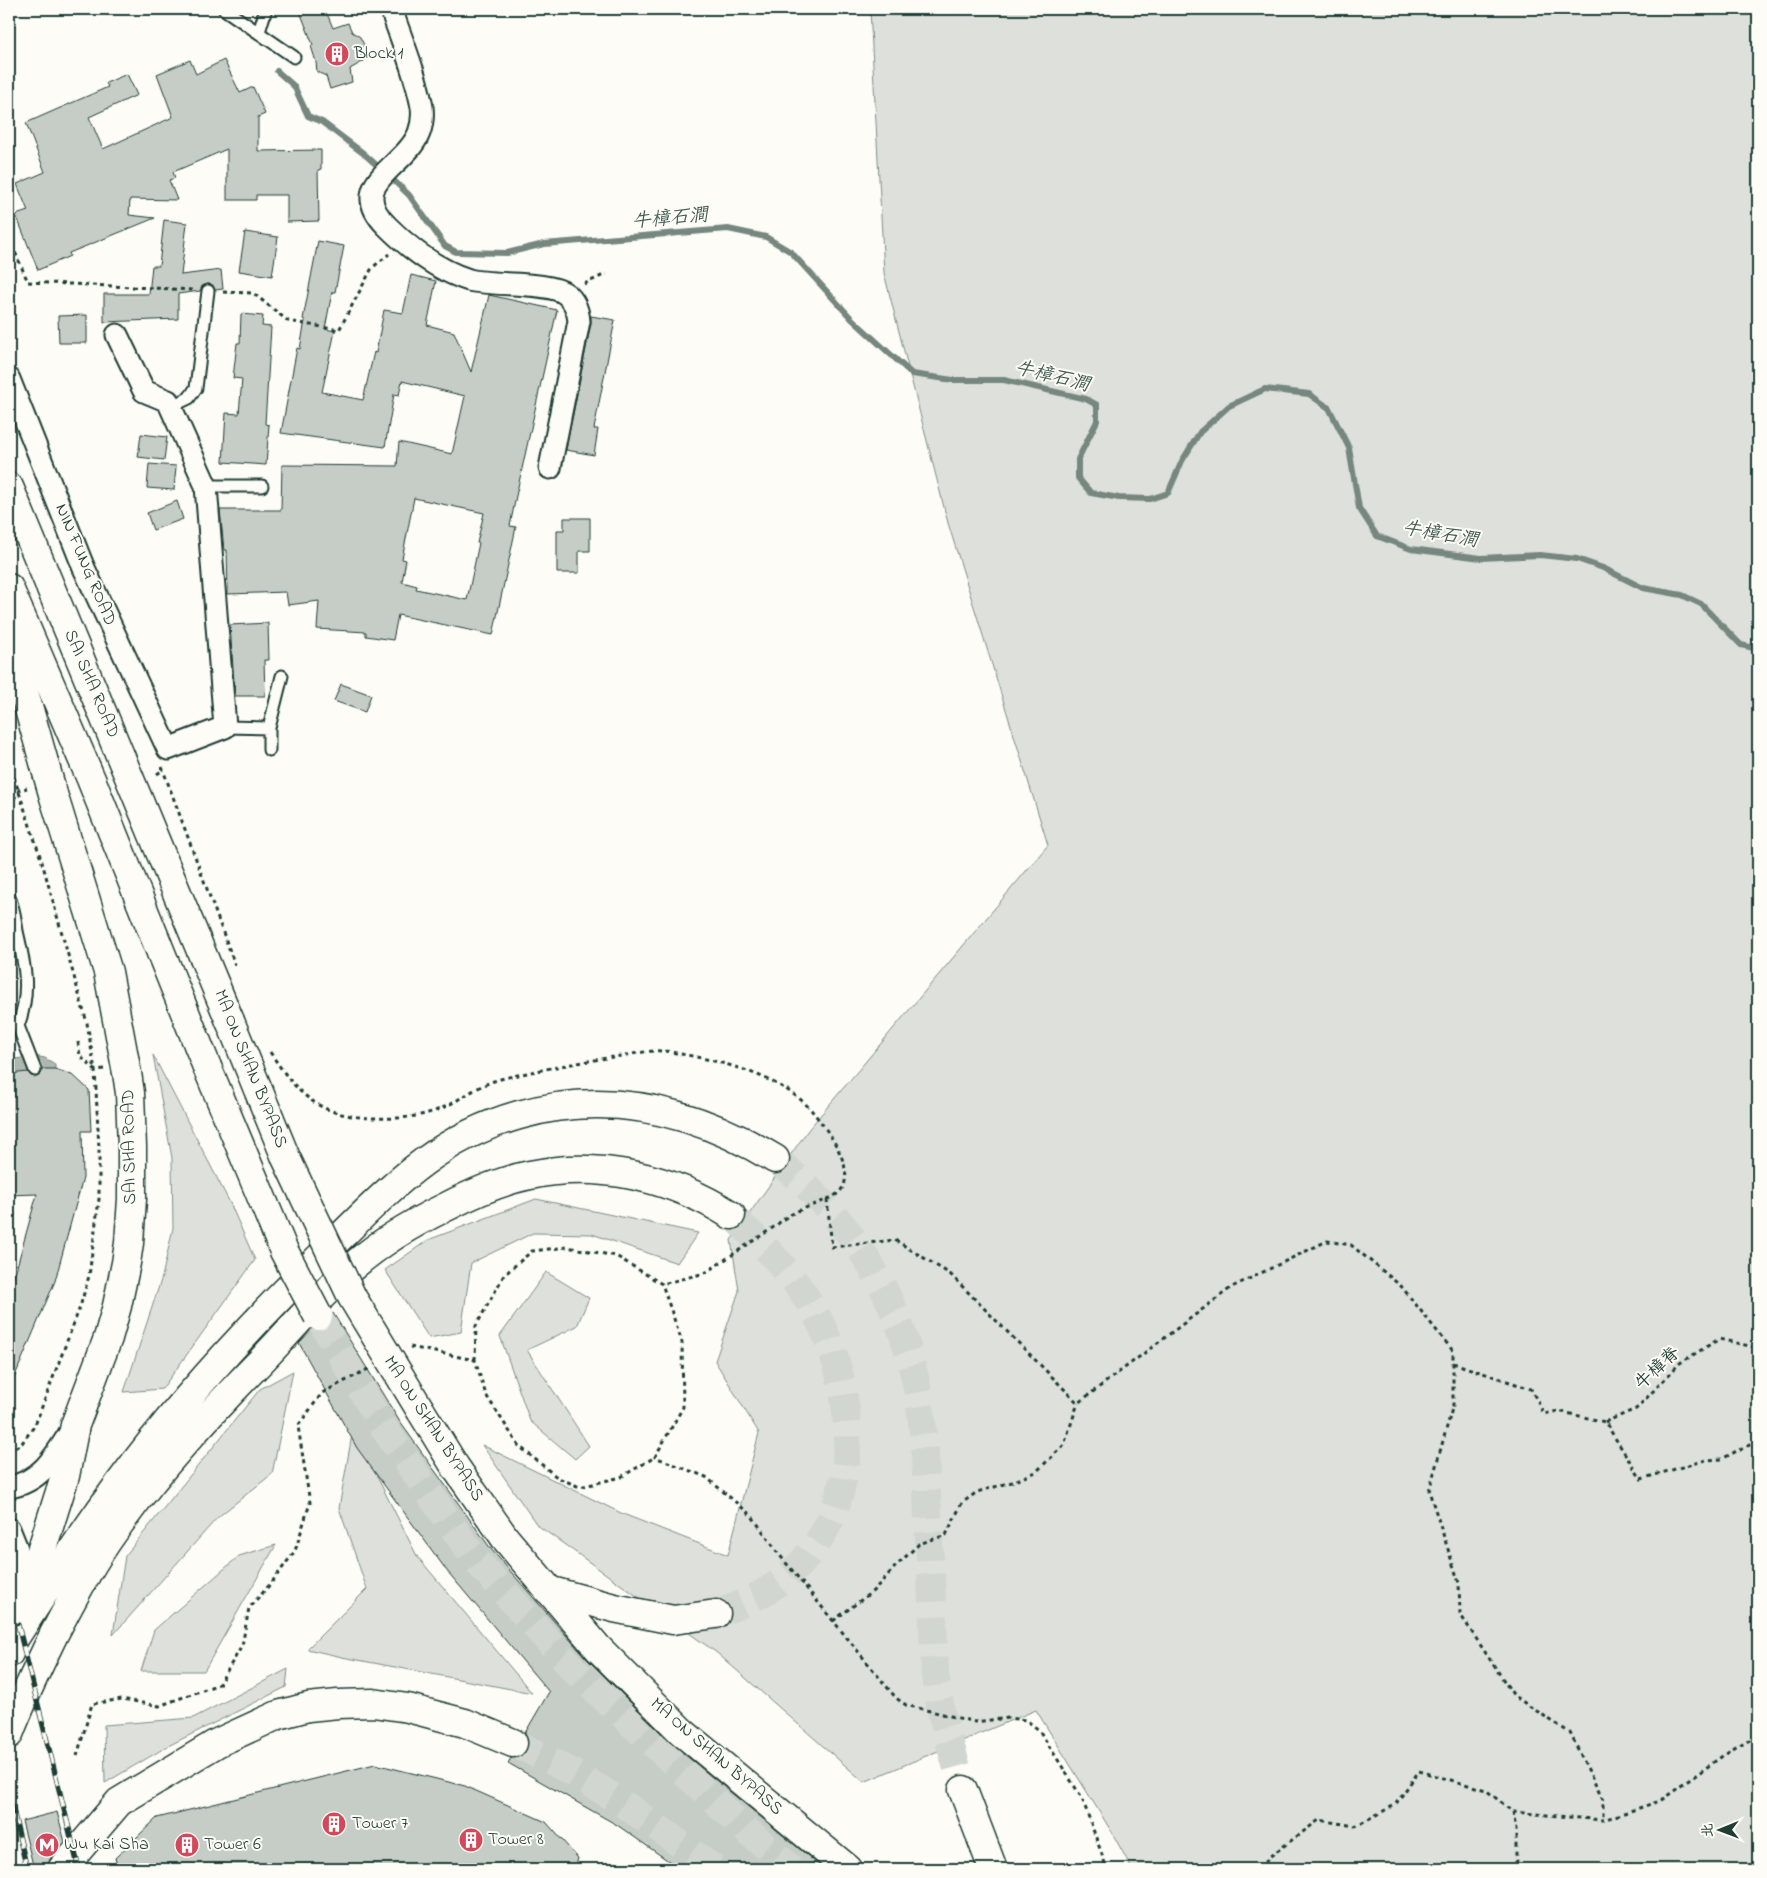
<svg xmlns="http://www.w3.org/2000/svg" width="1767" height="1878" viewBox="0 0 1767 1878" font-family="'Indie Flower','LXGW WenKai TC',sans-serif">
  <rect width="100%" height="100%" fill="#fdfcf7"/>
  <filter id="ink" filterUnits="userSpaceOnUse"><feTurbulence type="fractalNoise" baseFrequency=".02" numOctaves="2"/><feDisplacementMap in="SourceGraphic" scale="10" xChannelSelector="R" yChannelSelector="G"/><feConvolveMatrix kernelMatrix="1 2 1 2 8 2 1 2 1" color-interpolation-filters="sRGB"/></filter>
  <g filter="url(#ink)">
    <path fill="#dde0db" stroke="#7e8e88" d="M870,9H1758V1869H1132L1110,1829L1036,1710L864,1782L717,1653L537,1525L482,1445L623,1514L728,1555L759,1433L715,1361L739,1291L731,1240L808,1130L1048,845L948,523L884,273Z
      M153,1055L230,1203L255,1260L162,1389L124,1392L162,1277L173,1228L172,1158Z
      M536,1199L698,1233L677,1263L592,1234L533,1233L471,1263L461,1332L429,1338L385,1270L428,1240Z
      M546,1272L589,1298L577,1326L527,1350L589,1446L575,1459L530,1421L500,1336Z
      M293,1371L272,1474L218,1517L113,1635L125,1556L260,1389Z
      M353,1429L417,1556L532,1693L342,1657L307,1649L367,1589L339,1508Z
      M276,1545L204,1671H141L154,1630L239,1556Z
      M288,1669L286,1687L168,1746L105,1783L104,1725L193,1718Z"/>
    <path fill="#aeb8b1" stroke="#75877f" d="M34,1056L45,1058L55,1064V1095L9,1097V1060Z"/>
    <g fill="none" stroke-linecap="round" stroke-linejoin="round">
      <path stroke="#75877f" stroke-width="6" d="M277,71L294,86L308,116L322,122L363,153L381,169
        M390,177L409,195L445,246L456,252L507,253L544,244L728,229L766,237L791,252L852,319L912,374L953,380H1004L1086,399L1097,405V421L1078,459V478L1091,493L1119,498L1150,499L1168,493L1182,461L1200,432L1229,406L1265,389L1309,394L1329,408L1349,448L1359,508L1377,536L1411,549L1481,558L1540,555L1577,559L1603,568L1643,588L1682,595L1701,604L1741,645L1758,649"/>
    </g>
    <path fill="#c6cdc7" stroke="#1f3d34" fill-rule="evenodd" d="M299,9H325L333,28L348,23L352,32L360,37L364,45L361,55L364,61L350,69L352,82L330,89L326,76L317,72L316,62L311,46L313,45Z
      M190,60L196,74L224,60L240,93L253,87L265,114L258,117V151L321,150V169L318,170L319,221L287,222V195H256V200H227V149L173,172L175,178L169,180L177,200L130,199L129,215L155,218L69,253L70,256L38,270L16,215L28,211L17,184L45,172L26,123L108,87L106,83L127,74L137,95L89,117L103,149L173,117L157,74Z
      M164,220L187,223L181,275L221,270L223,289L215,290L213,285L208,284L202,286L200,291L178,294V319L104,322V294H149L152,266H159Z
      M245,232L278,237L272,276L239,271Z
      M318,241L344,246L335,292H332L325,329L335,331L322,392L363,400L374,352L376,353L384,310L403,313L411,275L436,281L427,325L454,332L471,372L489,295L557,310L516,496L510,526L516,527L493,635L398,615L393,640L366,636V632L317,629L319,601L288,605L286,592L228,594L227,550H224L220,510H281L282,465L397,466L399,442L452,454L465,396L402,381L399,395L394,394L385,447L281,433L297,348L300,349L305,320L303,319ZM414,498L484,513L477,543H479L467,600L416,589L417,586L402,582L406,560L402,559Z
      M241,314L263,316L262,326L271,327L265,424L269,425L266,465L223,462L226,413L239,414L242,379L233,378L237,343H240Z
      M87,315V343H59L58,316Z
      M591,316L615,320L594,429H598L594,455L566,450L591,323Z
      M141,434L167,437L164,460L138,457Z
      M149,464L176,466L174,490L147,488Z
      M177,501L183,519L153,530L147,513Z
      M564,518H590V551H579V573H557V530H564Z
      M268,623L269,660H264L265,696H235L230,625Z
      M341,684L371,695L365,712L334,701Z
      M42,1069H55L64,1072L74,1076L89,1090L91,1131H82L83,1178L55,1281L9,1390V1287L16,1270L37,1194L9,1195V1074L28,1072L31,1076L37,1077L41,1074Z
      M333,1313L400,1422L491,1549L586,1658L672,1744L824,1869H680L617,1825L508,1763L511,1758L522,1756L527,1749L528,1741L525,1733L549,1692L447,1571L357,1448L299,1343L311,1330L318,1332L326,1330L331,1324Z
      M375,1764L465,1786L546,1822L578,1858L575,1869H118L115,1858L157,1818Z
      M57,1812L65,1842L50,1859L47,1869H34L22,1821Z"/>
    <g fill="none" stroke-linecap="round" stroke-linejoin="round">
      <path stroke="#d1d6d0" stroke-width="28" stroke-dasharray="28 14" stroke-linecap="butt" d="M775,1159C837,1209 882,1267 906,1344C924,1400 926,1462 928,1520C931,1572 933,1624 935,1675L941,1711L963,1790
        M318,1316L384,1428L474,1558L574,1670L746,1830L792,1869
        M716,1614C746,1603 774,1590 797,1567C867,1499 857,1380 809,1302C788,1268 760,1242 731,1215
        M513,1743C586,1774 651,1822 714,1869"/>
      <defs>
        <path id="service" d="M224,9L294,57
          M259,32L266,9
          M170,407L189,398L196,388L208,291
          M206,486H262
          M225,727L269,728L282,676
          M269,728V750
          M9,897C14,907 15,919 17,931C25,966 31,991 18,1026L35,1070"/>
        <path id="minor" d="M391,9C402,41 416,74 422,107C423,115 422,125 419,133C405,168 344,183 387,226C410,249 437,270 469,280C492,286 550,281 566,294C575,301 578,311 579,321L550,468
          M9,379L83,566L168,749L225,727L206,486L168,401L144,391L117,335
          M9,1487C41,1482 55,1456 71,1431
          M9,1529L17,1549L16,1611"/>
        <path id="secondary" d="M9,639L53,794L108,972L127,1073L130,1093L132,1147V1199L129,1243L126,1263L117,1306L108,1338L75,1425L65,1476L9,1653"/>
        <path id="primary" d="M9,487L230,1021
          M9,588L91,779L207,1067
          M421,1411L456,1468L505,1538L598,1648L682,1732L848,1869
          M548,1590L614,1608L673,1620L716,1614
          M14,1639C48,1586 82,1534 119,1484C182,1398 255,1320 331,1246C391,1188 435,1139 519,1115C610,1089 696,1111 775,1159
          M9,1734C22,1700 38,1667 54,1634C73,1598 91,1563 115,1530C158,1469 210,1413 262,1360C289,1332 314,1302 342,1276C372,1248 408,1225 446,1207C473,1193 500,1181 530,1175C599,1160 673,1178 731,1215
          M963,1790L993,1869
          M62,1869L119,1802L217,1743L278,1715L308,1707L338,1704L373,1703L408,1708L465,1723L513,1743"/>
      </defs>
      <use href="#service" stroke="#1f3d34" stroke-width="15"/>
      <use href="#minor" stroke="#1f3d34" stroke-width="25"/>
      <use href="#secondary" stroke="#1f3d34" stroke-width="31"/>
      <use href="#primary" stroke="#1f3d34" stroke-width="31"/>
      <path stroke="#1f3d34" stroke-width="3" stroke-dasharray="4 4" stroke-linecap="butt" d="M9,238L28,282L194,290
        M584,284L606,274
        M223,292L253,293L288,321L339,330L372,268L389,254
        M9,762L42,862L87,1023L95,1070L99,1149V1199L89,1276L80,1307L35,1425L22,1443L9,1452
        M162,767L235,965
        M157,774L164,769
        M14,814L11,804L19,790L27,788
        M78,1042L80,1056L95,1070L104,1069
        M270,1052C298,1095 318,1116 373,1118C397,1119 417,1118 440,1109C459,1101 475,1087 494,1081C506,1077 519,1075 531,1072C561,1066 591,1060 621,1056C634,1054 649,1050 663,1051C669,1051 675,1053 681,1054C722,1061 785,1078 812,1111C826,1128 865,1178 834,1196C816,1206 792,1209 777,1225L705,1273L662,1284
        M827,1199L832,1247L895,1240L950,1274L1078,1403L1232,1287L1327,1241L1351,1245L1401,1286L1453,1351V1405L1429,1491L1459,1583L1460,1614L1514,1696L1570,1733L1603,1800V1820
        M410,1347L475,1360L486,1395L519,1446L558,1478L580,1487L621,1477L655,1457
        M475,1360L476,1326L504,1275L532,1251L567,1247L616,1256L662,1284L682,1342L683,1407L655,1457L706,1477L752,1516L778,1553L896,1698L906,1705L975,1722L1008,1718L1026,1720L1039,1730L1082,1798L1107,1869
        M1453,1363L1531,1389L1544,1414L1558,1411L1605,1422L1641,1479L1706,1460L1722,1459L1744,1447L1758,1442
        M1605,1422L1636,1409L1680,1363L1719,1339L1758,1348
        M833,1621L873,1591L896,1566L919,1544L946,1535L962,1503L977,1492L1012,1482L1036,1472L1064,1445L1078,1403
        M77,1756L92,1704L122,1699L159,1706L219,1684L242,1646L249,1608L272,1582L295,1551L310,1503L298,1426L322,1393L370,1368
        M1261,1869L1269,1857L1319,1820L1355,1826L1395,1805L1419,1771L1486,1790L1513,1812L1603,1820L1660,1801L1721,1757L1758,1735
        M1509,1869L1516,1861V1829L1513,1812"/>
      <use href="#service" stroke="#fdfcf7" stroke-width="11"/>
      <use href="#minor" stroke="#fdfcf7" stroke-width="21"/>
      <use href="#secondary" stroke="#fdfcf7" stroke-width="28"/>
      <use href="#primary" stroke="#fdfcf7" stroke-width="28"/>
      <defs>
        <path id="rail" d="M18,1625L79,1869
          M9,1794L27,1869"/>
      </defs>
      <use href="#rail" stroke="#1f3d34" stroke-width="5.5"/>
      <use href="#rail" stroke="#fdfcf7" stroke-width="4" stroke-dasharray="11" stroke-linecap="butt"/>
      <defs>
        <path id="primary-bridge" d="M230,1021L286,1158L352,1297L421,1411
          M207,1067L284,1251L318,1316"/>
      </defs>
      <use href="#primary-bridge" stroke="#1f3d34" stroke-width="31" stroke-linecap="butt"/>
      <use href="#primary-bridge" stroke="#fdfcf7" stroke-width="28"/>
    </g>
  </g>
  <defs>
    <symbol id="building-disc" viewBox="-11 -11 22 22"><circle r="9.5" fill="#d1495b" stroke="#fdfcf7"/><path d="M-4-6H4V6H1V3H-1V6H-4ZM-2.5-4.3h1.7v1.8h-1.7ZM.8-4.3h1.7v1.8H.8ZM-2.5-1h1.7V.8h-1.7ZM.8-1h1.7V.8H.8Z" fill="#fff"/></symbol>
    <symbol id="metro-disc" viewBox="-11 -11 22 22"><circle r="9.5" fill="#d1495b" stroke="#fdfcf7"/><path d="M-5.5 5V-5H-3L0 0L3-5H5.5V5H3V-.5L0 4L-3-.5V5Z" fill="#fff"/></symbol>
  </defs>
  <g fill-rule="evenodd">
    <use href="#building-disc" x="323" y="40" width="28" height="28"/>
    <use href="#building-disc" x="320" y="1810" width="28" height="28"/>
    <use href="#building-disc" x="457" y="1826" width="28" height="28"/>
    <use href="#metro-disc" x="33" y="1831" width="28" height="28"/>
    <use href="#building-disc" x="173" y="1831" width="28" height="28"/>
  </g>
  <g text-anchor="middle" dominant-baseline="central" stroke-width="4" stroke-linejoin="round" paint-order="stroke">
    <g font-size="18" fill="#1f3d34" stroke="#fdfcf7" text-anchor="start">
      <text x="354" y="54">Block 1</text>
      <text x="352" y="1824">Tower 7</text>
      <text x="488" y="1840">Tower 8</text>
      <text x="64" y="1845">Wu Kai Sha</text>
      <text x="204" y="1845">Tower 6</text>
    </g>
    <g font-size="18" fill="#1f3d34" stroke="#fdfcf7">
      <text transform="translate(85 565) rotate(67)">NIN FUNG ROAD</text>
      <text transform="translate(91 684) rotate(67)">SAI SHA ROAD</text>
      <text transform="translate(250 1069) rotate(68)">MA ON SHAN BYPASS</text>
      <text transform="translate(130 1147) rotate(-91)">SAI SHA ROAD</text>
      <text transform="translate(1658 1369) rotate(-43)">牛樟脊</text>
      <text transform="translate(433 1429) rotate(57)">MA ON SHAN BYPASS</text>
      <text transform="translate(716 1757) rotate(41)">MA ON SHAN BYPASS</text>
    </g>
    <g font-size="19" font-style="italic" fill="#435c53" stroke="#fdfcf7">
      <text transform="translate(670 219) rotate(-5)">牛樟石澗</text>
      <text transform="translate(1052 377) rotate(14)">牛樟石澗</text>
      <text transform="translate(1440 535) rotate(10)">牛樟石澗</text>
    </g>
  </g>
  <rect width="1767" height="1878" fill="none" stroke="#fdfcf7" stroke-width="30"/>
  <rect x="15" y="15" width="1737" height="1848" fill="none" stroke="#1f3d34" stroke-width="2" filter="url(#ink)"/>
  <g transform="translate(1720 1830) rotate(269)" stroke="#fdfcf7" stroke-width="4" paint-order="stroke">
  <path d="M0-4L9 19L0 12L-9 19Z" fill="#1f3d34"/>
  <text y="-8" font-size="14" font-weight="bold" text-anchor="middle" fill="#1f3d34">北</text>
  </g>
</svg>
